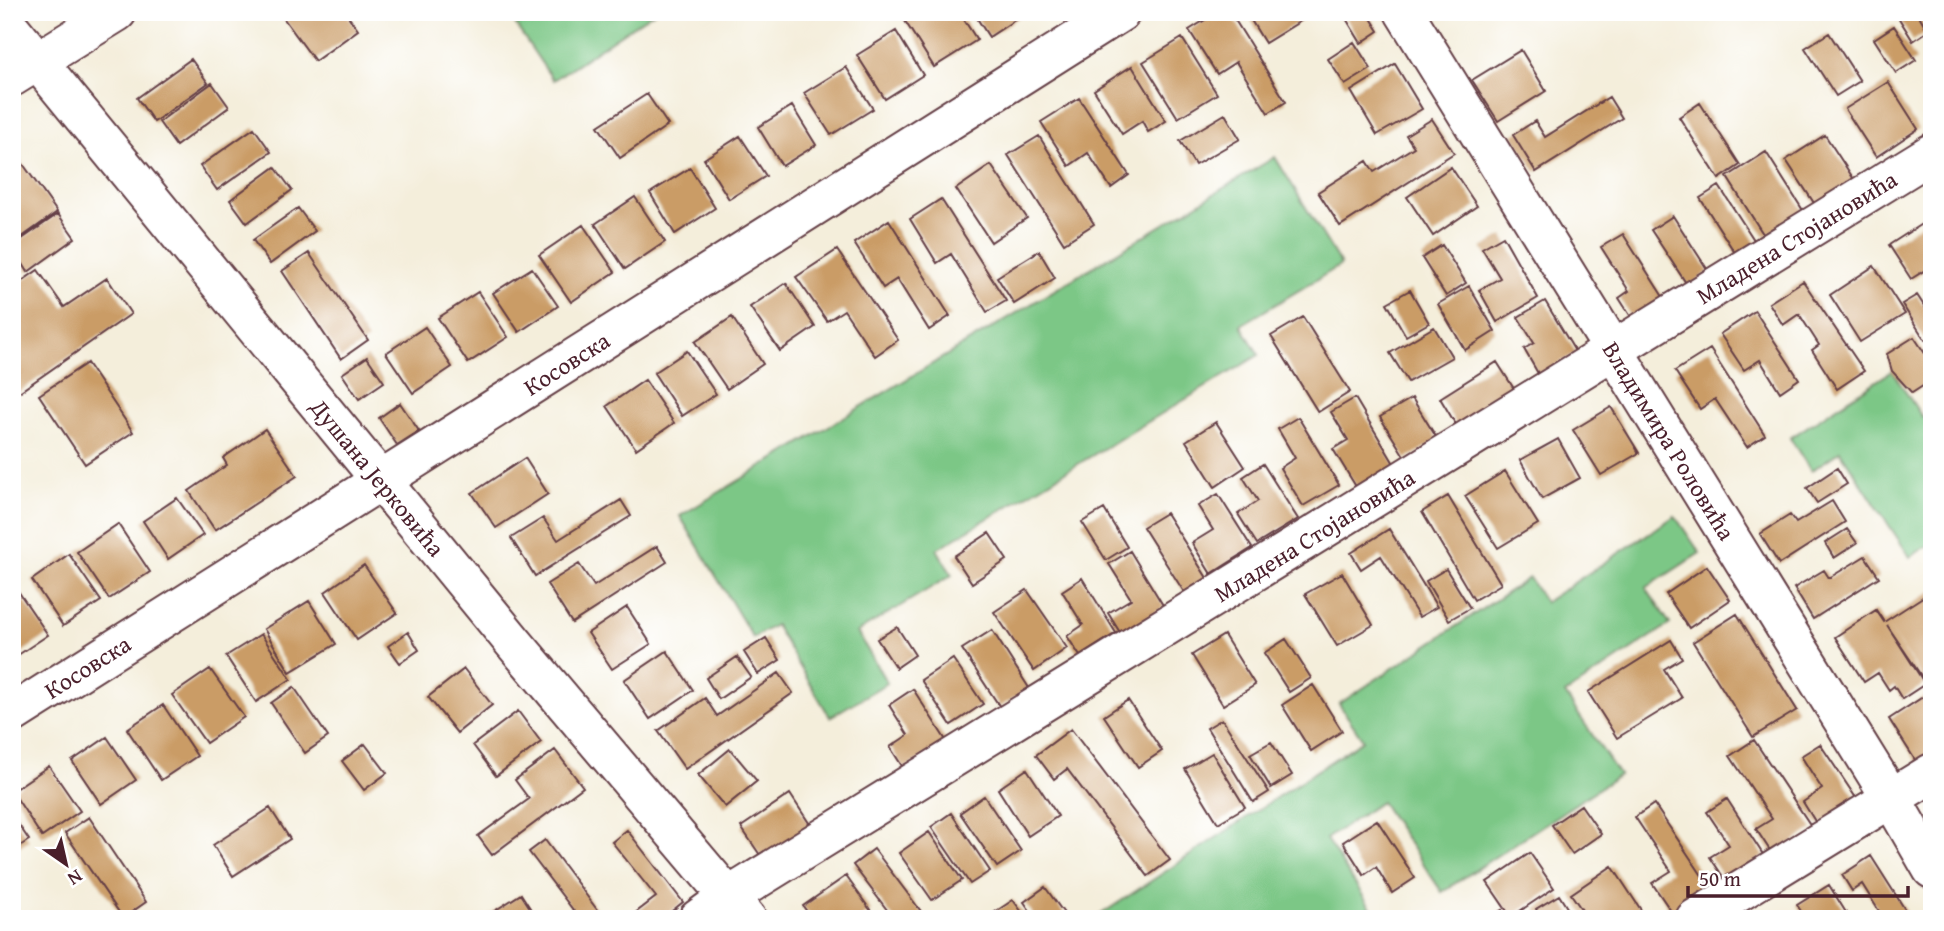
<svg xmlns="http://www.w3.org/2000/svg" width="1944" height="931" viewBox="0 0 1944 931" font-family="'Gentium Book Plus',serif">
  <rect width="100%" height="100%" fill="#fff"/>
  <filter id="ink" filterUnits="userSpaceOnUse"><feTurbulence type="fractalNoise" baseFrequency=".0143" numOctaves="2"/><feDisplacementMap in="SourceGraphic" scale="14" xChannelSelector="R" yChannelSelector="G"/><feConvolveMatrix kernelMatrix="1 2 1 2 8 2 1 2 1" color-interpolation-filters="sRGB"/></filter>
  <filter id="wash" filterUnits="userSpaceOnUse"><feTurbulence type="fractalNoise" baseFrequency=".00686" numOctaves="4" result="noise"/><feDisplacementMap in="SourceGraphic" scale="28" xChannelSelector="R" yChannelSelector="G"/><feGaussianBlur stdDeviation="1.57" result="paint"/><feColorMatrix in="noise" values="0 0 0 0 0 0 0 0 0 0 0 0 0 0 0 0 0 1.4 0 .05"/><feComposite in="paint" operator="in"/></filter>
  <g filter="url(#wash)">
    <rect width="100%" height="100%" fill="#f4eedb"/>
    <path fill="#7bc786" stroke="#627358" stroke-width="2" d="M507,12H654L553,80Z
      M1275,157L1341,265L1241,325L1259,355L937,549L952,575L857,632L887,683L830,717L775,625L753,638L680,516Z
      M1892,371L1922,417L1932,411V543L1910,557L1840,451L1811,471L1790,438Z
      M1675,516L1700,553L1646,588L1670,624L1565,694L1619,775L1442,892L1381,802L1326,839L1378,919H1094L1363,740L1339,704L1529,578L1545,602Z"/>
    <g id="blocks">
      <path fill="#ca9c66" d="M279,12H345L358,30L315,61Z
        M919,12H959L977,40L934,67L905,21Z
        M973,12H1027L989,37Z
        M1218,12H1230L1286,102L1268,113L1236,62L1217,74L1189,30Z
        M1246,12H1299L1304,19L1265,43Z
        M1342,12H1367L1379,31L1361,43Z
        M1895,12H1917L1928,31L1913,41Z
        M1894,26L1916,60L1896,73L1874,39Z
        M896,31L923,75L885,99L857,55Z
        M1829,33L1860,81L1836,96L1805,48Z
        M1182,38L1217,94L1178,118L1143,62Z
        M1354,42L1371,69L1345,85L1328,59Z
        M1521,50L1546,91L1498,121L1472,80Z
        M191,59L208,83L154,122L137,98Z
        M1395,64L1422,109L1377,135L1351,91Z
        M1132,66L1166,121L1148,132L1142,121L1122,134L1094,90Z
        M846,67L873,109L831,135L804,93Z
        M1888,82L1918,129L1876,157L1845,109Z
        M212,83L229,107L176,146L159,122Z
        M647,94L668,125L620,158L598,126Z
        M1609,97L1622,118L1536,172L1513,135L1535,121L1545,137Z
        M1079,98L1129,175L1111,188L1088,153L1069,166L1041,122Z
        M1700,103L1740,165L1719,179L1679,117Z
        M792,106L816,145L782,166L758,127Z
        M1225,114L1240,139L1195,165L1180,141Z
        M1432,119L1454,153L1340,226L1318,192L1367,161L1374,172L1414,147L1406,135Z
        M254,128L271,152L217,190L200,166Z
        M1825,135L1855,181L1816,206L1786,160Z
        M740,136L766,176L729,199L704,159Z
        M1039,136L1094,224L1064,243L1008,155Z
        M12,148L22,160L12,167Z
        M1766,152L1804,212L1765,237L1727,177Z
        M23,164L57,212L15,242L12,238V171Z
        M991,165L1027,218L991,242L956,189Z
        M275,167L292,190L247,223L230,200Z
        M1451,167L1477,206L1433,236L1407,197Z
        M690,168L715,208L675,234L650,193Z
        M1719,186L1756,243L1737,256L1700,198Z
        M635,197L665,242L625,269L595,224Z
        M941,199L1006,301L987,312L951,254L937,263L910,219Z
        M298,208L315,231L270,264L253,240Z
        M58,214L75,238L28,272L12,246Z
        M1673,216L1709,272L1688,286L1651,230Z
        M889,220L950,316L929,330L897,279L883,288L854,243Z
        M1923,223L1932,236V277L1927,269L1911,279L1889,245Z
        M583,225L615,272L571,302L539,255Z
        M1623,234L1665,300L1633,320L1619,298L1629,291L1601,247Z
        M1503,236L1538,298L1497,322L1479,290L1500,278L1482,248Z
        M1442,245L1466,283L1446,296L1422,258Z
        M837,250L898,340L875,356L844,310L827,321L796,277Z
        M1039,251L1055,278L1014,304L997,277Z
        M309,253L368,340L341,359L282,271Z
        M1874,266L1905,314L1860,342L1830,295Z
        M532,268L558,306L519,332L493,293Z
        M38,270L64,307L107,278L131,314L12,397V288Z
        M1803,281L1864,371L1837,389L1812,350L1819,345L1799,314L1783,325L1769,303Z
        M786,283L815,327L780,351L750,307Z
        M1469,286L1495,331L1465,350L1438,304Z
        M1410,290L1429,323L1406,336L1387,303Z
        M478,292L508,337L468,363L438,318Z
        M1917,295L1932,318V336L1925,340L1902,304Z
        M1545,301L1576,353L1539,375L1524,349L1534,343L1518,317Z
        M1755,311L1799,379L1780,392L1760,360L1744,370L1720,334Z
        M732,317L763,364L727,389L695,342Z
        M1303,317L1350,392L1318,412L1271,336Z
        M425,327L452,367L413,393L386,353Z
        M1434,327L1452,357L1408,382L1390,353Z
        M1914,337L1932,364V380L1912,393L1892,371L1887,354Z
        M1710,349L1765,435L1747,447L1715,399L1700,409L1675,371Z
        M687,351L716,394L682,416L654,373Z
        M367,357L384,382L359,399L342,374Z
        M1497,362L1516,392L1458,428L1440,398Z
        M87,363L133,432L85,464L39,395Z
        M645,380L674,423L636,449L607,406Z
        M1355,398L1396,467L1358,490L1333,449L1348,440L1331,412Z
        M1412,398L1438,440L1406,459L1380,417Z
        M400,403L419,431L397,445L379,418Z
        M1611,407L1639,453L1601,475L1573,430Z
        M1298,417L1339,485L1303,506L1280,468L1295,458L1278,429Z
        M1216,422L1245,467L1215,487L1186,441Z
        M265,429L297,476L215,530L189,491L227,465L223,458Z
        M1558,439L1580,478L1542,499L1520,460Z
        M525,458L548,494L496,528L472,493Z
        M1263,464L1298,519L1257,544L1238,514L1258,501L1243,477Z
        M1837,468L1847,484L1817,503L1807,488Z
        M1505,471L1538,524L1498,548L1465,496Z
        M1218,494L1252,548L1211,574L1192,543L1213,530L1198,506Z
        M1448,496L1501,584L1474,600L1422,512Z
        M177,498L203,535L168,559L143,521Z
        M621,500L631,516L535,576L511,538L543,518L558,540Z
        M1832,501L1845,522L1779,564L1760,534L1790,515L1796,523Z
        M1104,509L1127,547L1106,560L1082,522Z
        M1166,513L1207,578L1184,592L1143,527Z
        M118,524L150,572L109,599L77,552Z
        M1389,529L1437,607L1419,617L1381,556L1361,569L1351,553Z
        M1847,529L1857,543L1834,558L1825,543Z
        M989,533L1007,560L972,583L954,556Z
        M657,546L667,562L572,623L547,584L579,564L594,586Z
        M1130,551L1164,607L1121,634L1108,613L1131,599L1109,564Z
        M69,554L101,601L63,626L32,580Z
        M1865,556L1879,577L1813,619L1794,588L1824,570L1829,578Z
        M364,565L397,613L357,640L325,592Z
        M1707,566L1730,600L1689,628L1666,594Z
        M1446,569L1470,608L1449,620L1426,581Z
        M1342,573L1373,625L1337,646L1305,594Z
        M1082,578L1116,633L1080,656L1067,636L1083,625L1062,591Z
        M16,588L48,635L12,659V590Z
        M1027,590L1067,648L1034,671L994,612Z
        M1932,591V684L1928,686L1887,625L1925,684L1902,699L1894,686L1889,690L1878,673L1864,682L1835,637L1876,610L1884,622Z
        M309,601L336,644L290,672L264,629Z
        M627,607L651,644L612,669L588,633Z
        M1737,614L1797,710L1753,737L1693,642Z
        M897,627L915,655L896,668L877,639Z
        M992,630L1029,688L1000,707L962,649Z
        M408,632L419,650L400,663L388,646Z
        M261,634L291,679L256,702L226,656Z
        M1224,635L1255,685L1223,705L1192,655Z
        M766,638L780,660L758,674L744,652Z
        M1286,639L1311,678L1289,692L1264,653Z
        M1671,640L1682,658L1664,669L1682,698L1617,738L1588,692Z
        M667,651L693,690L650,719L624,680Z
        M737,657L751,677L719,699L706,678Z
        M953,659L983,704L951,725L921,680Z
        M210,669L244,717L206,743L172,695Z
        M464,669L492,705L457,733L428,697Z
        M779,673L793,693L685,769L658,731L705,698L717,716Z
        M1313,685L1342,731L1311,751L1282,705Z
        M294,687L328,737L305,753L271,703Z
        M913,689L947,742L904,769L890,747L908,735L889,705Z
        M1929,693L1932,698V757L1919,766L1889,719Z
        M1128,700L1162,751L1138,767L1104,716Z
        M163,705L197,756L161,780L127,729Z
        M518,711L541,742L496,776L473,745Z
        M1222,719L1269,792L1253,802L1207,728Z
        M1071,729L1170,860L1148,876L1067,769L1054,779L1036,755Z
        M107,737L136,780L101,804L72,761Z
        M1754,740L1813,829L1773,855L1756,829L1772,819L1730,756Z
        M1271,742L1292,775L1271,788L1250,754Z
        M365,744L387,773L364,790L342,761Z
        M1820,744L1858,801L1818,826L1803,802L1822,789L1801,756Z
        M730,749L757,781L725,807L698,775Z
        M555,750L583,787L492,855L478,836L529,799L515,780Z
        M1212,753L1245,807L1218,823L1185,769Z
        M49,766L80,811L42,837L12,791Z
        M1027,769L1058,816L1028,836L998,789Z
        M790,794L811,826L762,858L741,827Z
        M984,796L1021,851L997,867L960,813Z
        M1727,799L1764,856L1726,881L1710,857L1729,845L1707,812Z
        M1654,804L1711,889L1673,914L1652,883L1671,871L1635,817Z
        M1581,805L1601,834L1572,854L1552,825Z
        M270,808L290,839L233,876L213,845Z
        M951,813L990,871L970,884L931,827Z
        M12,815L29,840L12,851Z
        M89,817L146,902L123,918L65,833Z
        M1377,820L1415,878L1392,893L1376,867L1364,875L1343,842Z
        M627,830L683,902L662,919H638L634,914L656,897L612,842Z
        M929,832L962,880L932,900L899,853Z
        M545,840L604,919H580L529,852Z
        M874,849L926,918L925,919H894L853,865Z
        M1530,853L1554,888L1511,917L1487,882Z
        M1871,856L1911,919H1884L1862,884L1852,891L1842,875Z
        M1612,866L1641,910L1628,919H1588L1571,894Z
        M846,876L871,911L861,919H812L803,906Z
        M1829,885L1850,919H1806L1797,905Z
        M1045,887L1068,919H1036L1024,902Z
        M521,894L537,919H486L485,917Z
        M1559,895L1574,919H1541L1536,909Z
        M1013,900L1027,919H996L992,914Z
        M1502,910L1507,919H1487Z"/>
    </g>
  </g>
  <g filter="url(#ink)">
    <use href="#blocks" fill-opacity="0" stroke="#643e45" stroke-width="2"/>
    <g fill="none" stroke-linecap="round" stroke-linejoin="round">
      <defs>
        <g id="minor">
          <path id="s1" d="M1404,12L1891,798L1932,869"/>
          <path id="s2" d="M12,30L514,643L747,919"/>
          <path d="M12,77L117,12"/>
          <path id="s3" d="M12,714L1121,12"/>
          <path id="s4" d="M698,919L728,897L1932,153"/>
          <path d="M1695,919L1932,773"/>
        </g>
      </defs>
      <use href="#minor" stroke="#643e45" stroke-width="42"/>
      <use href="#minor" stroke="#fff" stroke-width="38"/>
    </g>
  </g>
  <g text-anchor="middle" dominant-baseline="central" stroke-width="6" stroke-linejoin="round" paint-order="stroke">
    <g font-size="24" fill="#4a1f2b" stroke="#fff">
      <text stroke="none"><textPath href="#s4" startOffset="1293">Младена Стојановића</textPath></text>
      <text stroke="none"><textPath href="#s3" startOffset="656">Косовска</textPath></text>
      <text stroke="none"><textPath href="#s1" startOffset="504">Владимира Роловића</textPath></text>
      <text stroke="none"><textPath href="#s2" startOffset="578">Душана Јерковића</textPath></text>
      <text stroke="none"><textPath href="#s4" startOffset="726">Младена Стојановића</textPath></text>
      <text stroke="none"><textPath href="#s3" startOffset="89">Косовска</textPath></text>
    </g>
  </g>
  <rect width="1944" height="931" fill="none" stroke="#fff" stroke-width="42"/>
  <g transform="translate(66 864) rotate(146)" stroke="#ffffff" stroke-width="5" paint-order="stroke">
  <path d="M0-5L12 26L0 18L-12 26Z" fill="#4a1f2b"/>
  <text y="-10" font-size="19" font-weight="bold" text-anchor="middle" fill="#4a1f2b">N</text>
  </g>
  <path d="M1688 886v10h220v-10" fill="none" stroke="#4a1f2b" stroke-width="3.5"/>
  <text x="1699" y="886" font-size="21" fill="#4a1f2b" stroke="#ffffff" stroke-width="5" paint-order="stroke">50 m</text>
</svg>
